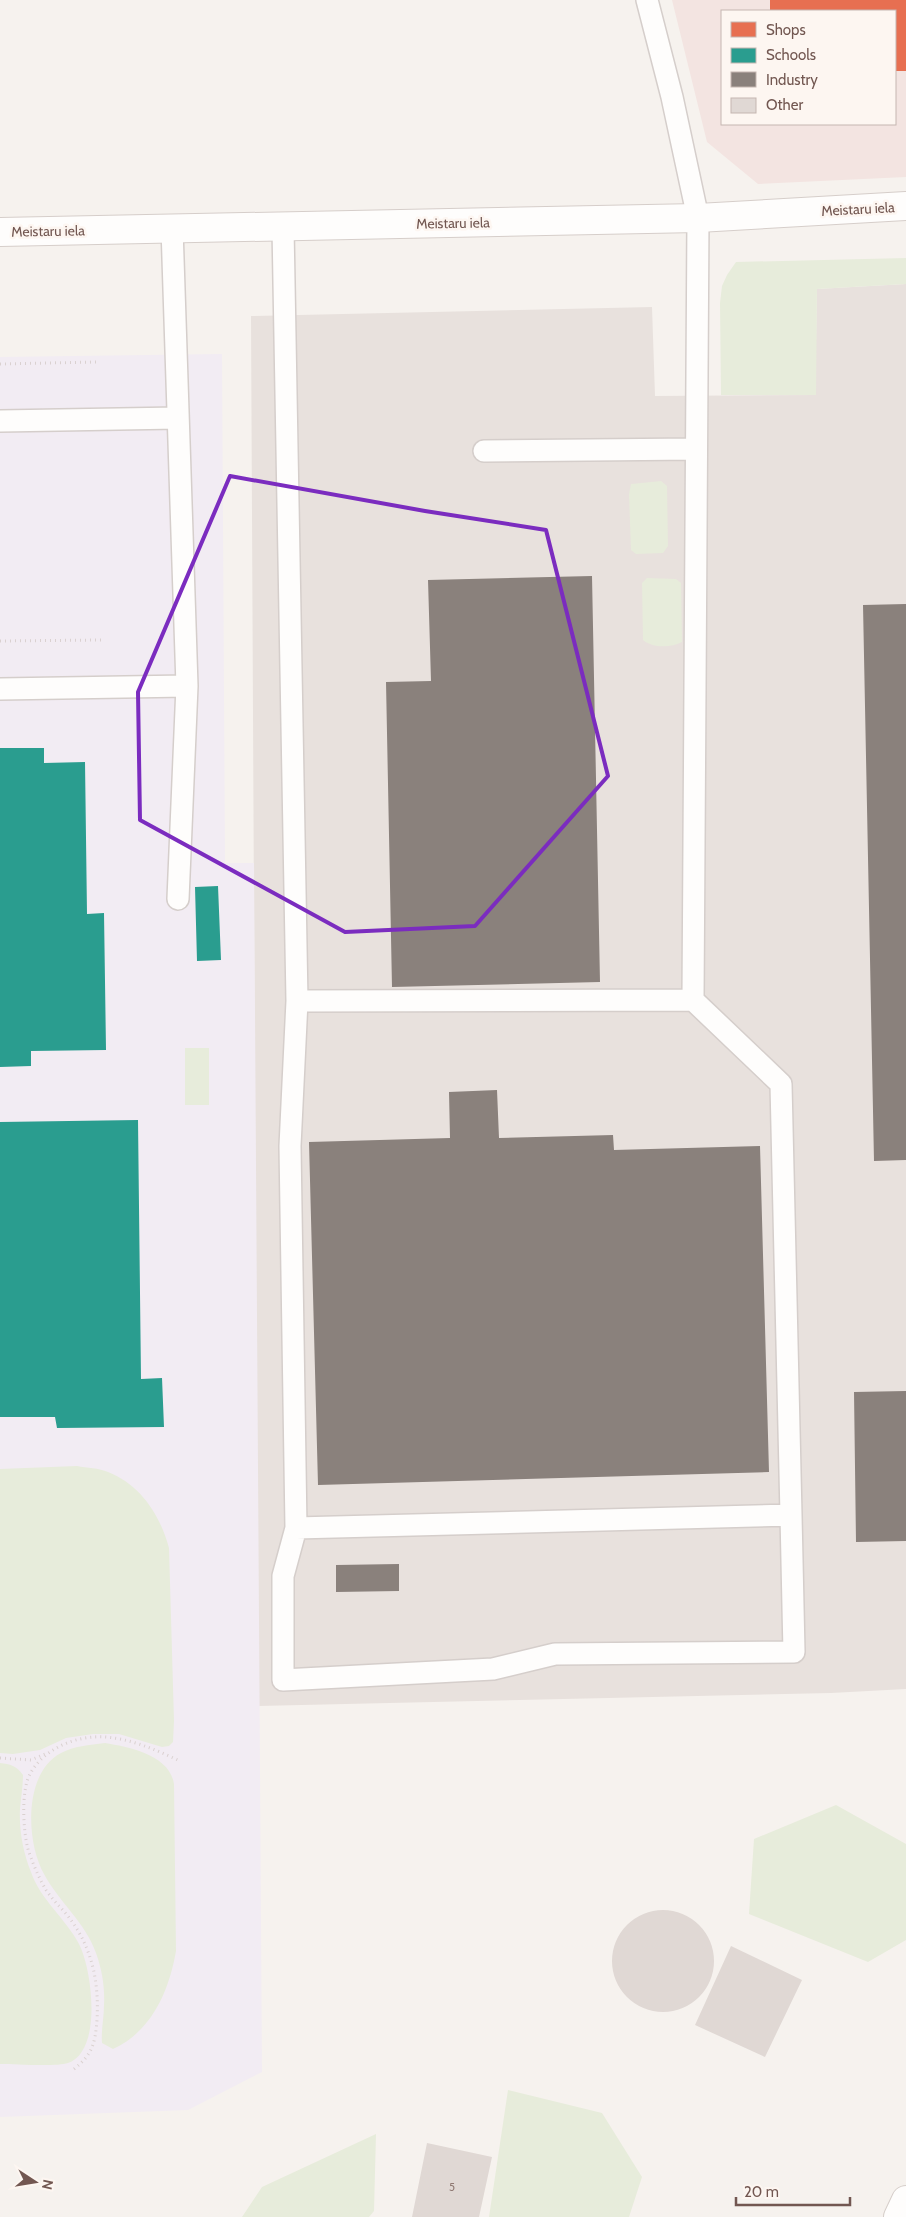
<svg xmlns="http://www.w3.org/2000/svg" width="906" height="2217" viewBox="0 0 906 2217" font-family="Cabin,sans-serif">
  <rect width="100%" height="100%" fill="#f6f2ee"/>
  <path fill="#f3e4e1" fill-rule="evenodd" d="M672,0H906V177L758,184L707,142ZM722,11H895V124H722Z"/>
  <path fill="#e8e1dd" d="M906,284V1689L831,1693L258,1706L251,316L652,307L655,396L815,395L817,289Z"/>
  <path fill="#f2ecf3" d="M222,354L225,863H254L262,2072L188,2110L0,2117V357Z"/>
  <path fill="#e7ecdb" d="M906,258V284L817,289L816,395H721L720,303L722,286L727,275L736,262Z
    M661,481L667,486L668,546L663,553L636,554L631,550L629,494L631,484Z
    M647,578L676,579L681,583L682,642C671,648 652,648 643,640L642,583Z
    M185,1048H209V1105H185Z
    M77,1466C87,1468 99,1468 108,1472C141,1485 160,1515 169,1548L174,1721L173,1742L169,1746L162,1747L119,1734H93L66,1738L40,1750L13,1754L0,1753V1469Z
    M105,1743C129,1747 170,1755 174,1784L176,1951C169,1991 152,2031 113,2049L102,2043C101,2029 104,2018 104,2005C105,1987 102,1970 96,1953C85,1922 59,1902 44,1874C26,1842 23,1773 61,1753C74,1746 89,1745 105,1743Z
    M0,1763C10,1764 17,1766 23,1775C23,1786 21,1797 20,1809C19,1830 23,1852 31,1872C40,1899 66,1919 79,1944C92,1969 103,2051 68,2063C56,2067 15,2064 0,2064Z
    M836,1805L906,1844V1940L868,1962L749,1914L754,1839Z
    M508,2090L602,2113L642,2177L629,2217H489Z
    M376,2134L374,2211L369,2217H242L262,2187Z"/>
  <path fill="#e76f51" d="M770,0H906V71H895V11H770Z"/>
  <path fill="#2a9d8f" d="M0,748H44V763L85,762L87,914L104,913L106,1050L31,1051V1066L0,1067Z
    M218,886L221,960L197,961L195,887Z
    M138,1120L141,1379L162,1378L164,1427L57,1428L55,1417H0V1122Z"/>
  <path fill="#8a817c" d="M592,576L600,982L392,987L386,682L431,681L428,580Z
    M906,604V1160L874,1161L863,605Z
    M497,1090L499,1138L613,1135L614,1150L760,1146L769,1472L318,1485L309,1142L450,1138L449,1092Z
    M906,1391V1541L856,1542L854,1392Z
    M399,1564V1591L336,1592V1565Z"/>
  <path fill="#e0d8d4" d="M612 1961a51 51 0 1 1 102 0a51 51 0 1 1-102 0Z
    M731,1946L802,1980L765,2057L695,2025Z
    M427,2143L492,2157L479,2217H412Z"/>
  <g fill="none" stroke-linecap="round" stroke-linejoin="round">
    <defs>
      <path id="lane" d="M283,227L297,1001L693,1000L698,218L672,97L647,0
        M172,228L187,686L178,899
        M0,421L178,418
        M484,451L696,449
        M0,689L187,686
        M297,1001L290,1146L296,1528L791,1515L781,1084L693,1000
        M296,1528L283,1576V1680L493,1669L555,1654L794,1652L791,1515"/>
      <path id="secondary" d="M0,232L698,218L906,206
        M898,2217L906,2200"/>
    </defs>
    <use href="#lane" stroke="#d5cecb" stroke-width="24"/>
    <use href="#secondary" stroke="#d6ceca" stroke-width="30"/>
    <path stroke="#dad1d0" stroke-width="3" stroke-dasharray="1 4" stroke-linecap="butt" d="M0,364L96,362
      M0,641L101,640
      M0,1758L31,1760L45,1754
      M74,2069C93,2054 95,2043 97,2020C99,1984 93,1952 73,1923C65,1911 54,1902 46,1890C39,1878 32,1862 28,1849C23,1831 21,1790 30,1774C44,1748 77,1735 105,1737C132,1739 156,1750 180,1761"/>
    <use href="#lane" stroke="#fefdfc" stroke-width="21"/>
    <use href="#secondary" stroke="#fefdfc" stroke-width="28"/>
  </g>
  <path fill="none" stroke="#7b2cbf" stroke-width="4" stroke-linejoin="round" d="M230,476L425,511L546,530L608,776L475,926L345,932L140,820L138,692Z"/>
  <g text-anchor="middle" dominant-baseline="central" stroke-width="5" stroke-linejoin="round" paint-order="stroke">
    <g font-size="11" fill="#907a74">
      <text x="452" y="2187">5</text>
    </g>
    <g font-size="14" fill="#725751" stroke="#fdf6f1">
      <text transform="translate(858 209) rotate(-3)">Meistaru iela</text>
      <text transform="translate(453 223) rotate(-1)">Meistaru iela</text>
      <text transform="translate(48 231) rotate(-1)">Meistaru iela</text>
    </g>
  </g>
  <rect x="721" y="10" width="175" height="115" fill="#fdf6f1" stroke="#c5b6b1"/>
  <rect x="731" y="22" width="25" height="15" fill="#e76f51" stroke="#c5b6b1"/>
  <text x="766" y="35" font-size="15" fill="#725751">Shops</text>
  <rect x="731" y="48" width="25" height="15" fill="#2a9d8f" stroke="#c5b6b1"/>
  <text x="766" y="60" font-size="15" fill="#725751">Schools</text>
  <rect x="731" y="72" width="25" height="15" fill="#8a817c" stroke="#c5b6b1"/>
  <text x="766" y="85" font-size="15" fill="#725751">Industry</text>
  <rect x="731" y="98" width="25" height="15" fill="#e0d8d4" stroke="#c5b6b1"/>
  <text x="766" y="110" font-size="15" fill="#725751">Other</text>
  <g transform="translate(35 2182) rotate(102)" stroke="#fdf6f1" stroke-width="4" paint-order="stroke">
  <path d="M0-4L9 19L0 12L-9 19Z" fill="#725751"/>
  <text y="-8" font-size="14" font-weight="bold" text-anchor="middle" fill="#725751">N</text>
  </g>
  <path d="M736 2197v8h114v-8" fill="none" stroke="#725751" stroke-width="2.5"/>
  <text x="744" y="2197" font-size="15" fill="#725751" stroke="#fdf6f1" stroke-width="4" paint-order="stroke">20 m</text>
</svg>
